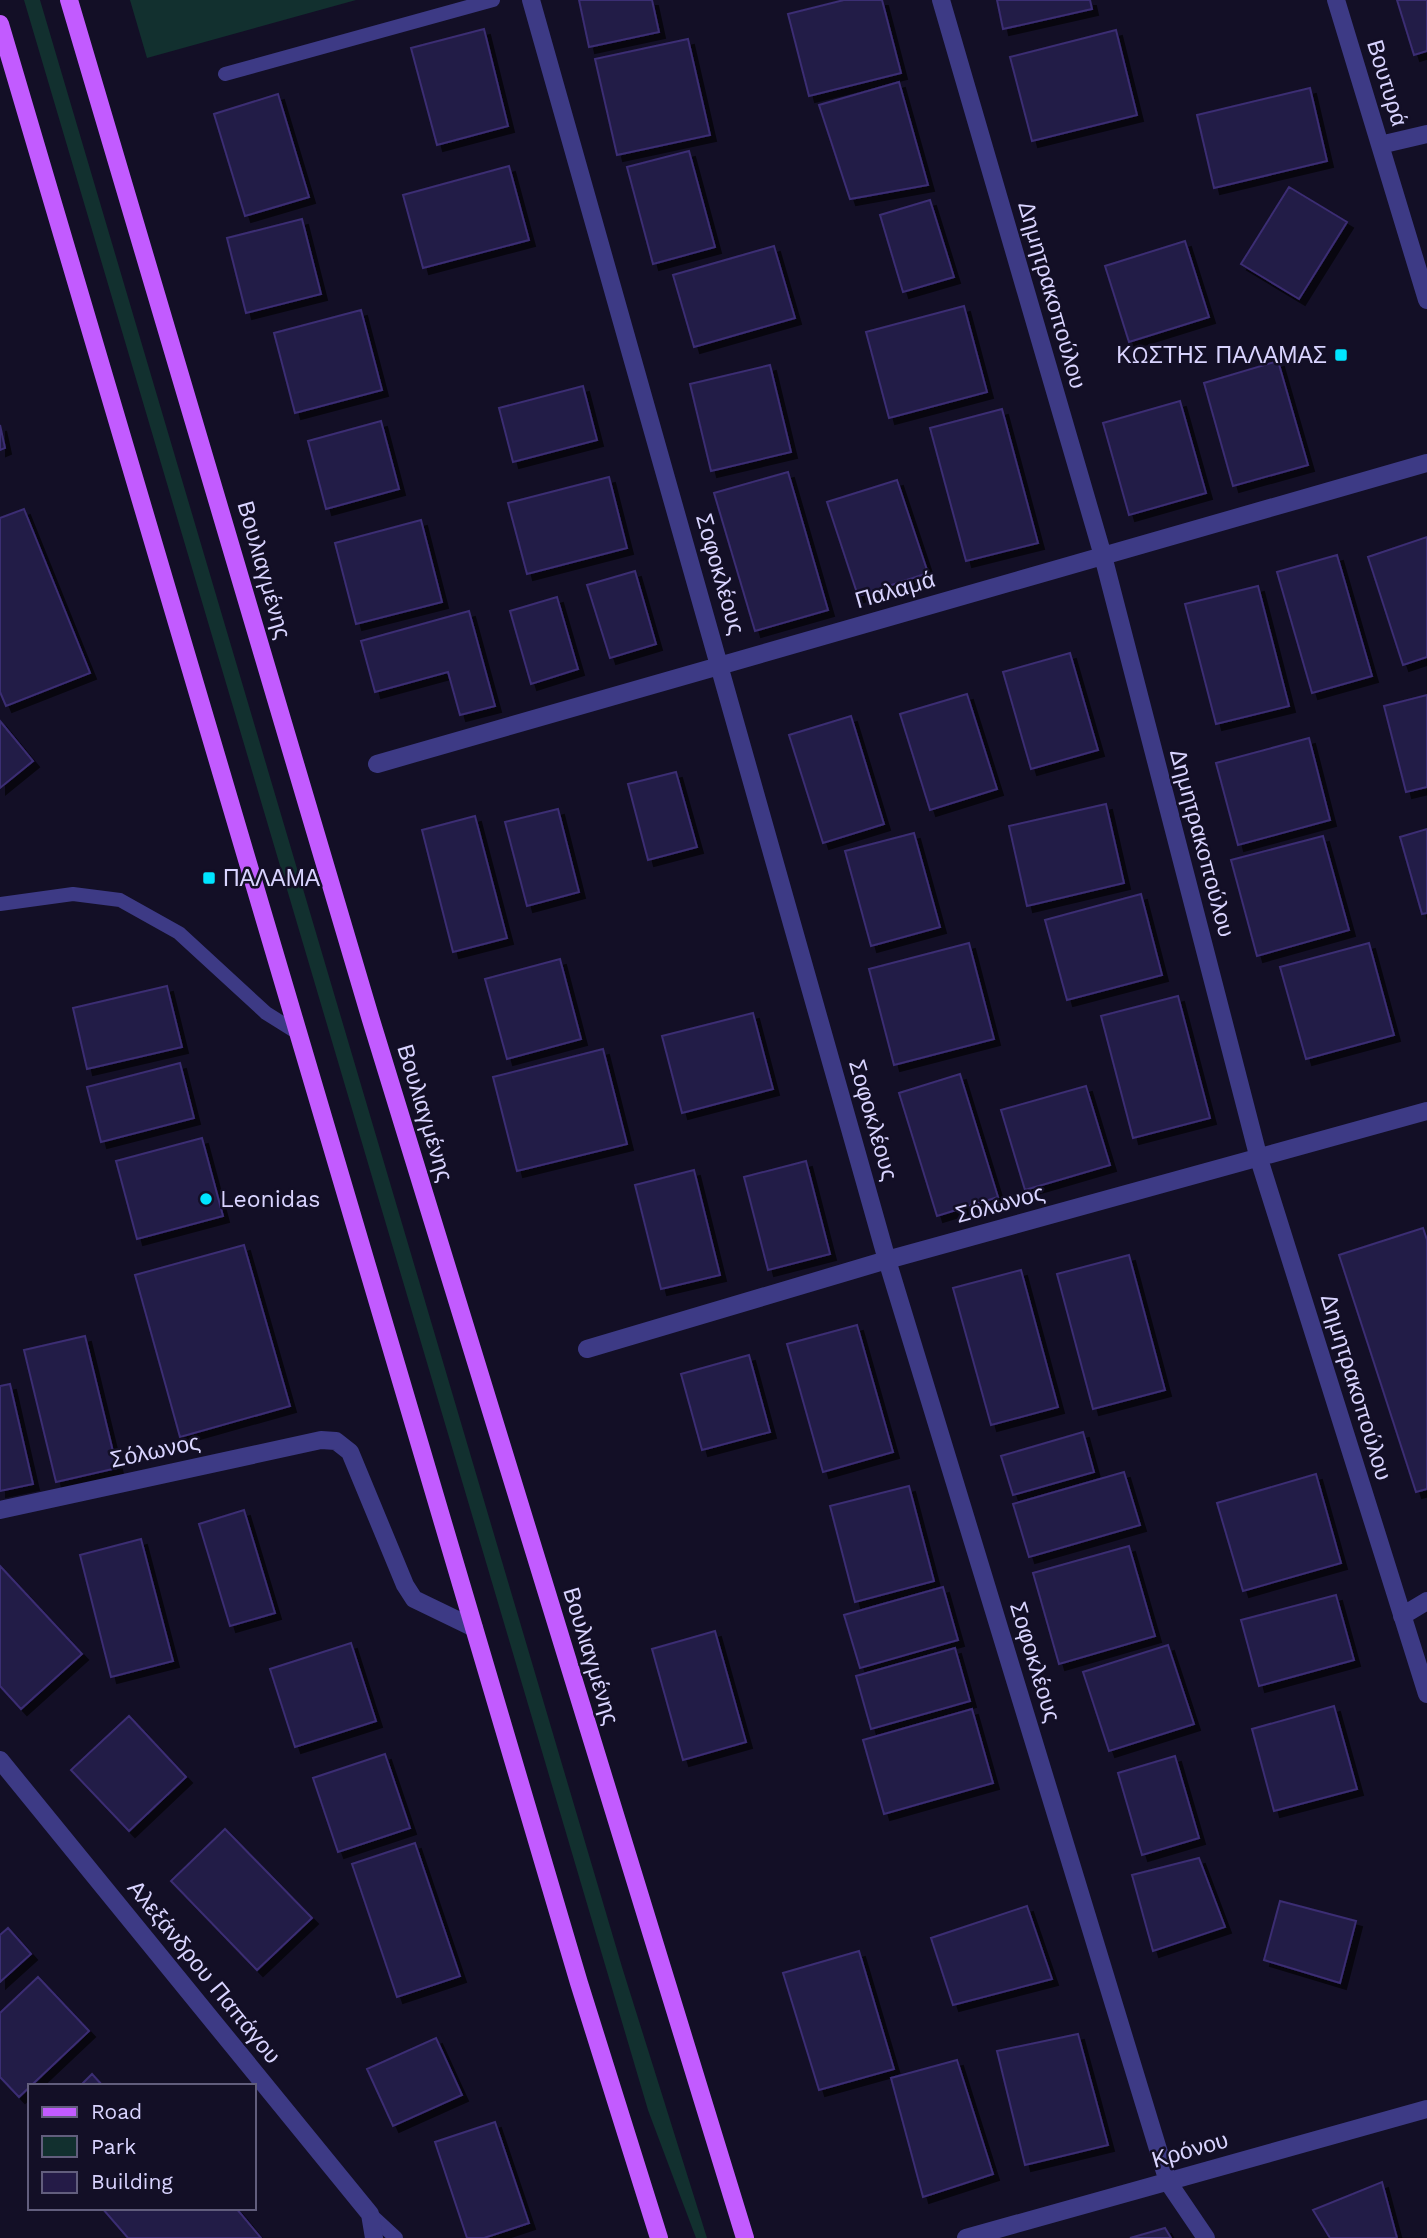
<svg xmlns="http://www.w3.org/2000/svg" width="1427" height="2238" viewBox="0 0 1427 2238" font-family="'Work Sans',sans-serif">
  <defs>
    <filter id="shadow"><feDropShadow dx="6" dy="6" stdDeviation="0" flood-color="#0009"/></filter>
  </defs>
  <rect width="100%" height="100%" fill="#130f26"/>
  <path fill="#12302f" d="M24,0H40L622,1967L707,2238H696L648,2110Z
    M130,0H356L147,58Z"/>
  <path fill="#241b47" stroke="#3b2d73" stroke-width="2" filter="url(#shadow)" d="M579,0H652L659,32L589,47Z
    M844,0H882L901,73L809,96L788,14Z
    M997,0H1090L1092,9L1003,29Z
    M1397,0H1427V51L1414,55Z
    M484,29L508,126L437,145L411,48Z
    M1116,30L1137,115L1032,141L1010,57Z
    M688,39L710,135L617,155L595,59Z
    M899,82L928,185L850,199L819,105Z
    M1310,88L1327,161L1214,188L1197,115Z
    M278,94L309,197L245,216L214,114Z
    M689,151L715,247L653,264L627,167Z
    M509,166L529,240L423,268L403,195Z
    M1289,187L1347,222L1299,299L1241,264Z
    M930,200L954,277L903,292L880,215Z
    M302,219L321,294L246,313L227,238Z
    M1185,241L1209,317L1129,342L1105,266Z
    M774,246L795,318L694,347L673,275Z
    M964,306L987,392L889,418L866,332Z
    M361,310L382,390L295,413L274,333Z
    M1278,361L1308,465L1233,486L1204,383Z
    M770,365L791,452L711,471L690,384Z
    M583,386L597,440L513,462L499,408Z
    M1180,401L1206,493L1129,515L1103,423Z
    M1002,409L1038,543L966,561L930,428Z
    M381,421L399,489L326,509L308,441Z
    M0,425L5,448L0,450Z
    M788,472L828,610L755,631L714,493Z
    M609,477L627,548L527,574L508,503Z
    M897,480L928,573L858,596L827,502Z
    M24,509L90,673L6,706L0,692V518Z
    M421,520L442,602L356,624L335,543Z
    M1427,537V657L1403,665L1368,557Z
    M1337,555L1372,676L1312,693L1277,572Z
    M635,571L656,644L610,658L587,585Z
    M1258,586L1289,706L1216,724L1185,604Z
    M557,597L578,669L531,684L510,611Z
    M469,611L495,706L460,715L448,672L375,692L361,641Z
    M1070,653L1098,750L1031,769L1003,672Z
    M967,694L997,789L930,810L900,714Z
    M1427,695V787L1406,792L1384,706Z
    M851,716L884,824L823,843L789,735Z
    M0,721L33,761L0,788Z
    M1309,738L1330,820L1238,845L1216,763Z
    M676,772L697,847L648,860L628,784Z
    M1106,804L1124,883L1027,906L1009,826Z
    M558,809L579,892L527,906L505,822Z
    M475,816L507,938L453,952L422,830Z
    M1427,829V913L1422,914L1400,837Z
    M914,833L940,927L871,946L845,851Z
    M1323,836L1349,930L1257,956L1231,860Z
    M1141,894L1162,975L1067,1000L1045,920Z
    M969,943L994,1039L894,1065L869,969Z
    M1369,943L1394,1035L1306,1059L1280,967Z
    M560,959L581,1039L507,1059L485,979Z
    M167,986L182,1047L87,1069L73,1008Z
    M1178,996L1210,1118L1133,1138L1101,1016Z
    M753,1013L773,1089L682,1113L662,1036Z
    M603,1049L627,1144L517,1171L493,1077Z
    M180,1063L194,1118L101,1142L87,1087Z
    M960,1074L998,1197L937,1216L899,1093Z
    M1086,1086L1110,1165L1025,1190L1001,1110Z
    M202,1138L223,1216L137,1239L116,1161Z
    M806,1161L830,1254L768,1270L744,1177Z
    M694,1170L720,1275L661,1289L635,1185Z
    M1423,1228L1427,1240V1489L1416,1492L1339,1255Z
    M244,1245L290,1406L180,1437L135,1275Z
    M1129,1255L1165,1390L1093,1409L1057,1274Z
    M1021,1270L1058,1407L991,1425L953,1288Z
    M857,1325L893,1452L823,1472L787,1344Z
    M85,1336L117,1468L56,1482L24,1350Z
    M749,1355L770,1432L702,1450L681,1374Z
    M10,1384L33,1484L0,1491V1386Z
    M1083,1432L1094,1472L1013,1495L1001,1456Z
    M1124,1472L1140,1525L1029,1557L1013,1504Z
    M1316,1474L1341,1563L1243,1591L1217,1503Z
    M909,1486L934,1581L855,1602L830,1506Z
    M244,1510L275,1613L230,1626L199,1524Z
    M141,1539L173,1661L111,1677L80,1555Z
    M1129,1546L1155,1636L1059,1664L1033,1573Z
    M0,1566L82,1654L21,1709L0,1686Z
    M943,1587L958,1640L860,1668L844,1615Z
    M1336,1595L1354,1660L1259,1686L1241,1620Z
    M715,1631L746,1742L683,1760L652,1649Z
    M351,1643L376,1721L295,1747L270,1669Z
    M1168,1645L1194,1724L1109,1751L1083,1672Z
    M955,1648L970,1701L871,1729L856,1676Z
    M1334,1706L1357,1789L1274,1811L1252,1729Z
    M972,1709L993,1783L884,1814L863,1740Z
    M129,1716L186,1777L129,1831L71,1770Z
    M385,1754L410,1828L338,1852L313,1778Z
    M1175,1756L1199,1838L1142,1855L1118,1773Z
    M225,1829L312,1918L257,1970L171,1881Z
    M415,1843L460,1976L397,1997L352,1864Z
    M1199,1858L1225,1927L1153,1951L1132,1875Z
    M1280,1901L1356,1921L1340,1983L1264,1960Z
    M1027,1906L1052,1979L953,2005L931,1938Z
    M8,1928L31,1954L0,1982V1935Z
    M859,1951L894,2069L819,2090L783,1973Z
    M38,1977L89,2031L19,2097L0,2077V2013Z
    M1078,2034L1108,2145L1025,2165L997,2051Z
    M436,2038L462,2095L393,2126L367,2069Z
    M957,2060L993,2174L923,2197L891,2078Z
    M92,2074L103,2086H80Z
    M495,2122L529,2223L484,2238H467L435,2142Z
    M1382,2182L1397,2238H1330L1313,2210Z
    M102,2208H236L261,2238H128Z
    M1165,2228L1171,2238H1130Z"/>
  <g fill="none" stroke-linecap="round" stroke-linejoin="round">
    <path stroke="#3d3a85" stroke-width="14" d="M225,74L493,0
      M0,904L73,894L120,900L179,933L266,1013L298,1033
      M370,2214L396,2238"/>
    <path stroke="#3d3a85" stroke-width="18" d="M531,0L887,1260L1168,2182L1206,2238
      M941,0L1103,556L1259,1159L1427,1694
      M1336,0L1427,300
      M1380,145L1427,134
      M377,764L1427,463
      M587,1349L887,1260L1427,1111
      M0,1510L321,1440L336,1441L350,1452L405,1585L414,1599L474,1628
      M1402,1616L1427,1601
      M0,1760L370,2214L374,2238
      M966,2238L1427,2109"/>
    <path stroke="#c25bff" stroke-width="18" d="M69,0L371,1020L745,2238
      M0,24L579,1983L659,2238"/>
  </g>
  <g fill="#00e5ff" stroke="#130f26" stroke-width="2.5">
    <rect x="1334" y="348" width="14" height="14" rx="3.5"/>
    <rect x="202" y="871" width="14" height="14" rx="3.5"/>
    <circle cx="206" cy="1199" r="7"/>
  </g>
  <g text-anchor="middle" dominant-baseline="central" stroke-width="5" stroke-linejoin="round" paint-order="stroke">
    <g font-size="23" fill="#d9d4ff" stroke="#130f26">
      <text transform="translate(1387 83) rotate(73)">Βουτυρά</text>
      <text transform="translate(1052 295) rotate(74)">Δημητρακοπούλου</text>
      <text transform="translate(264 570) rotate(74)">Βουλιαγμένης</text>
      <text transform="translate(720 574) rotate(74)">Σοφοκλέους</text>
      <text transform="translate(895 590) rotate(-16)">Παλαμά</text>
      <text transform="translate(1202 843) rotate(75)">Δημητρακοπούλου</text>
      <text transform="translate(425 1113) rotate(73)">Βουλιαγμένης</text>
      <text transform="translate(873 1120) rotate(74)">Σοφοκλέους</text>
      <text transform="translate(1000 1204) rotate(-15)">Σόλωνος</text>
      <text transform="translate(1356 1387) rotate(73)">Δημητρακοπούλου</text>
      <text transform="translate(155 1451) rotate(-12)">Σόλωνος</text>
      <text transform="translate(591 1656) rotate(73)">Βουλιαγμένης</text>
      <text transform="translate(1035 1662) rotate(73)">Σοφοκλέους</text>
      <text transform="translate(204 1972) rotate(51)">Αλεξάνδρου Παπάγου</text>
      <text transform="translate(1190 2150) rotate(-16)">Κρόνου</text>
    </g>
    <g font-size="23" fill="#d9d4ff" stroke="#130f26" text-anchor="start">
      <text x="1327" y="355" text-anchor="end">ΚΩΣΤΗΣ ΠΑΛΑΜΑΣ</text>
      <text x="223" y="878">ΠΑΛΑΜΑ</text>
      <text x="220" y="1199">Leonidas</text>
    </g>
  </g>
  <rect x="28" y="2084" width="228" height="126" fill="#130f26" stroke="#625e7d" stroke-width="2"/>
  <rect x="42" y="2107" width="35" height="10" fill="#c25bff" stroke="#625e7d" stroke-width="2"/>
  <text x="91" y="2119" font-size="21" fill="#d9d4ff">Road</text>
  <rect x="42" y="2136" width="35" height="21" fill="#12302f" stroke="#625e7d" stroke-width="2"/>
  <text x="91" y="2154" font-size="21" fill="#d9d4ff">Park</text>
  <rect x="42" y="2172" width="35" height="21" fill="#241b47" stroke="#625e7d" stroke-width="2"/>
  <text x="91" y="2189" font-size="21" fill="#d9d4ff">Building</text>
</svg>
